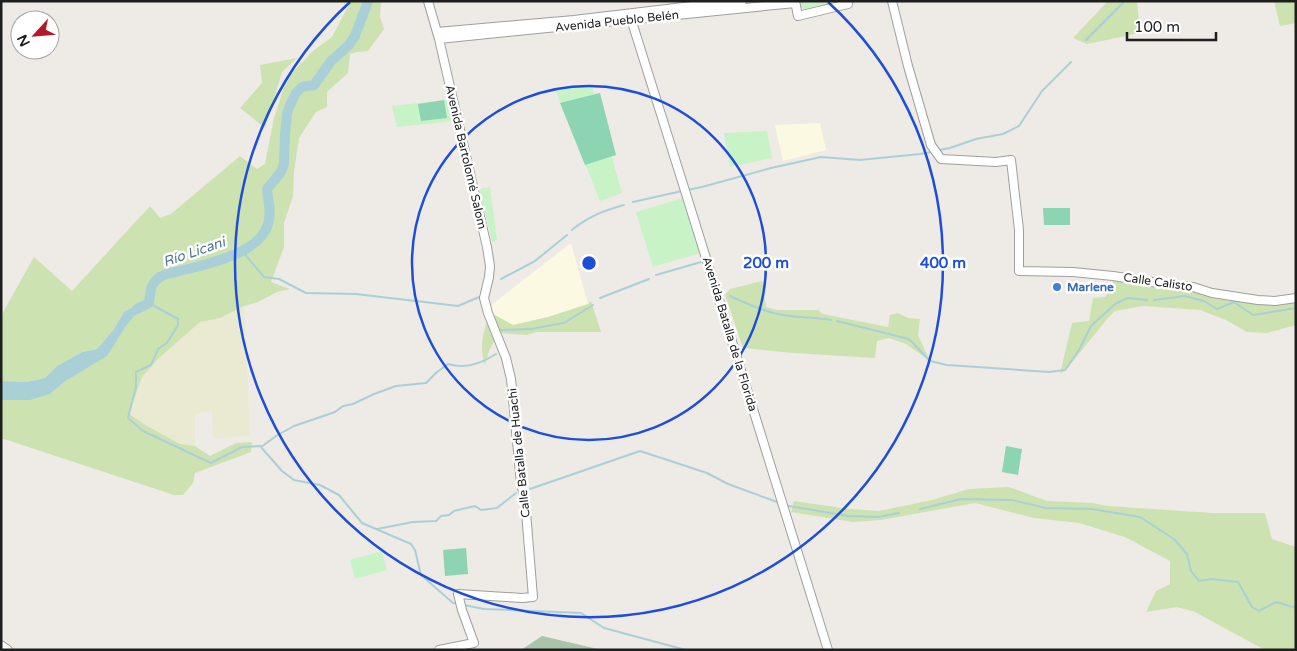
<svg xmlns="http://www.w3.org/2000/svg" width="1297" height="651" viewBox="0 0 1297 651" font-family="'Varela Round',sans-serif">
  <rect width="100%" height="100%" fill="#eeeae5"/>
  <path fill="#fbf9e1" d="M820,123L826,150L783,161L775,125Z
    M571,243L588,304L548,317L513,325L491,313L490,306Z"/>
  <path fill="#eaead3" d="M244,306L250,435L213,439L212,411L195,414V446L180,444L149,427L129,414L142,377L158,359L200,322L211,320L220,318Z"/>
  <path fill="#cde2b1" d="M351,1H381L380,17L384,29L368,51L357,52L350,54L348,73L327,92V107L316,112L299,138L294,172L293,196L284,223V247L271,282L290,289L277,292L258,302L244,306L220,318L200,322L158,359L142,377L129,414L149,427L180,444L195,446L210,456L236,443L252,442L251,452L195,473L193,483L183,495H174L1,438V400L10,399L50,394L64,382L84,369L134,316L148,309L150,297L124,312L114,329L97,349L82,352L57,366L45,378L27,382L1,381V316L34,257L72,291L150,206L160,218L171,214L240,156L257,169L265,164L274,118L287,78L313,51L332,37Z
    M1108,1H1137L1140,33L1087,44L1073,38Z
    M1274,1H1296V23L1280,26Z
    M297,58L282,72L265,128L240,108L262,83L260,65Z
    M762,281L766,307L777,310H818L823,314L888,327L890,315L898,313L908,318L920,319L918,335L930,361L906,344L889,338L877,341L875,358L793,353L743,348L725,295L730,289Z
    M1113,281L1144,285L1158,289L1195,290L1216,299L1257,304L1296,302V325L1267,333L1247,332L1226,320L1200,310L1143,306L1115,311L1107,319L1066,370L1060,374L1072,323L1089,321L1093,298L1105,297L1111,289Z
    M591,301L601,332H536L527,335L499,333L489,351L485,365C479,346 483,330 491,313L513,325L548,317L588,304Z
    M1009,487L1047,501L1092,503L1108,506L1212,513H1265L1272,539L1296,547V650H1265L1195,612L1177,607L1146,612L1156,591L1170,584V561L1125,537L1079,523L1034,518L975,503L881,520L853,522L791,512L794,501L849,509L879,511L932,500L969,489Z"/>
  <path fill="#a9c4ab" d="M542,636L602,650H521Z"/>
  <path fill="#c7f3c7" d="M799,1H840L838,3L807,10L801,7Z
    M592,87L622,193L600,201L555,89Z
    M447,100L453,121L397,127L392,106Z
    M767,131L772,158L730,167L724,133Z
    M490,187L497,240L492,242L479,189Z
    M683,198L700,253L653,267L636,212Z
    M382,551L387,570L355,579L350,560Z"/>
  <path fill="#8cd4b2" d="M600,93L616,155L585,165L560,103Z
    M444,100L447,118L421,121L418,104Z
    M1043,208H1070V225H1044Z
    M1006,446L1022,449L1018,475L1002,472Z
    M466,548L468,574L445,576L443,550Z"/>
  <path fill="#aad0d7" d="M151,296L148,309L134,316L126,326L107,356L64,382L50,394L30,400H1V381L27,382L45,378L57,366L82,352L97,349L114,329L124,312Z"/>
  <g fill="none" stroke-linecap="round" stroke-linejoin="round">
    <path stroke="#aad0d7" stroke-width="2" d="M1086,40L1125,1
      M939,150L950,148L976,139L1003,134L1019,126L1042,91L1071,62
      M687,190L702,187L771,168L821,157L860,160L920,154L932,152
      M633,202L682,191
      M572,230C587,217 605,210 624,205
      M242,251L264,277L279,279L306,293L356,294L458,306L479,297
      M656,275L701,262
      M501,279L535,261L567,235
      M730,296C745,303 767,313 783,315C799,318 815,317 831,320
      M600,298L649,279
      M1154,300L1185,296L1204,301L1217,309L1234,302L1253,315L1296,308
      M149,303L178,319V325L167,343L158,349L151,365L136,372V387L128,418L143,431L211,463L242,447L260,446L282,471L294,480L320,485L339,495L362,523L411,544L415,550L421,575L453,603L459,604
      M837,321L909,339L930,361L947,365L1049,372L1065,370L1079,350L1091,326L1115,304L1127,298L1147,300
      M501,330L531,329L564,323L593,305
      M261,447L276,436L294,426L335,412L343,406L353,404L374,394L396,386L426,383L437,372L448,364C466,369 480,364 496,354
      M530,489L640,451L707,473L728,484L777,502
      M789,506L848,516L879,517L899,513
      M920,509L961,499L1012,500L1046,508L1092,509L1140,517L1174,539L1187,554L1191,571L1199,581L1211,579L1238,582L1252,607L1259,611L1276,602L1296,608
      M377,529L413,522L436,521L441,516L449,515L454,511L475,506L481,510L497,508L516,493
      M464,605L484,609L581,613L604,628L686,650"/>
    <path stroke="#aad0d7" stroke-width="10" d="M137,309L149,303C150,298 150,289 153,284C158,275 170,273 180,271C206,264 260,254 268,224C272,212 268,201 267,189L281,172L284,163L285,134L287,114L290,105L296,93L302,87L314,85L331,61L349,45L355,36L368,1"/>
    <defs>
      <path id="minor" d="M428,1L439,39L487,247L490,266L489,277L484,298L488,313L506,358L511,379L521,483L525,500L533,597L522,598L458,594L462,610L474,643L439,650
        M795,1L798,16L848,4L847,1
        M892,1L908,66L931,145L941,159L996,162L1011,160L1019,230V271L1073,272L1113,276L1178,286L1193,287L1212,293L1258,300L1275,301L1296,298
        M631,19L687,197L828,650
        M437,32L574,20L692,6L742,1
        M439,39L795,3
        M1,645L8,650"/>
    </defs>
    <use href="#minor" stroke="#9f9f9f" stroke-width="10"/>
    <use href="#minor" stroke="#fff" stroke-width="8"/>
  </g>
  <g fill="none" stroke="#1d4ed8" stroke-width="2.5">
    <circle cx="589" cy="263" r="177"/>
    <path d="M828 2A354 354 0 1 1 350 2"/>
  </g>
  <circle fill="#3f7fe0" stroke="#fff" stroke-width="2" cx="1057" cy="287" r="5"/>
  <g text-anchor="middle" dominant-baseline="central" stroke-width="5" stroke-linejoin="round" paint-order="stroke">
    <g font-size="12" fill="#1e1e1e" stroke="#fff">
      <text transform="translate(617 21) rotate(-6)">Avenida Pueblo Belén</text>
      <text transform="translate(466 157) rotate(77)">Avenida Bartolomé Salom</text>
      <text transform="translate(1158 282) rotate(8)">Calle Calisto</text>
      <text transform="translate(730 334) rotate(73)">Avenida Batalla de la Florida</text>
      <text transform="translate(519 453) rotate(-96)">Calle Batalla de Huachi</text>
    </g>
    <g font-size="12" font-weight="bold" fill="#366cbe" stroke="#fff" text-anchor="start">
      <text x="1067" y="287">Marlene</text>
    </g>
    <g font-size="14" font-style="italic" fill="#4e7894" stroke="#fff">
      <text transform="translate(194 252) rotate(-19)">Río Licani</text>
    </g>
  </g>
  <circle cx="589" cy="263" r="8" fill="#1d4ed8" stroke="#fff" stroke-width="2.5"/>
  <g font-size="15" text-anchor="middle" font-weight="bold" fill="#1d4ed8" stroke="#fff" stroke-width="5" stroke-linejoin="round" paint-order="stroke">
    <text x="766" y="268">200 m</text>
    <text x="943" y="268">400 m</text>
  </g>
  <rect width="1297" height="651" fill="none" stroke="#1e1e1e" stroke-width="5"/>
  <g transform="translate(35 35) rotate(244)"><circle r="24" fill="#ffffff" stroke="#a5a5a5"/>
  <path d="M0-4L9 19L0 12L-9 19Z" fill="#b51724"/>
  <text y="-8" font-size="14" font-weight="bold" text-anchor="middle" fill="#1e1e1e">N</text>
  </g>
  <path d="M1127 32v8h89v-8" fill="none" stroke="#1e1e1e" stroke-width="2.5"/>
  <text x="1134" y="32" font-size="15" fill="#1e1e1e" stroke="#ffffff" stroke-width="4" paint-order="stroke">100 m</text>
</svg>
